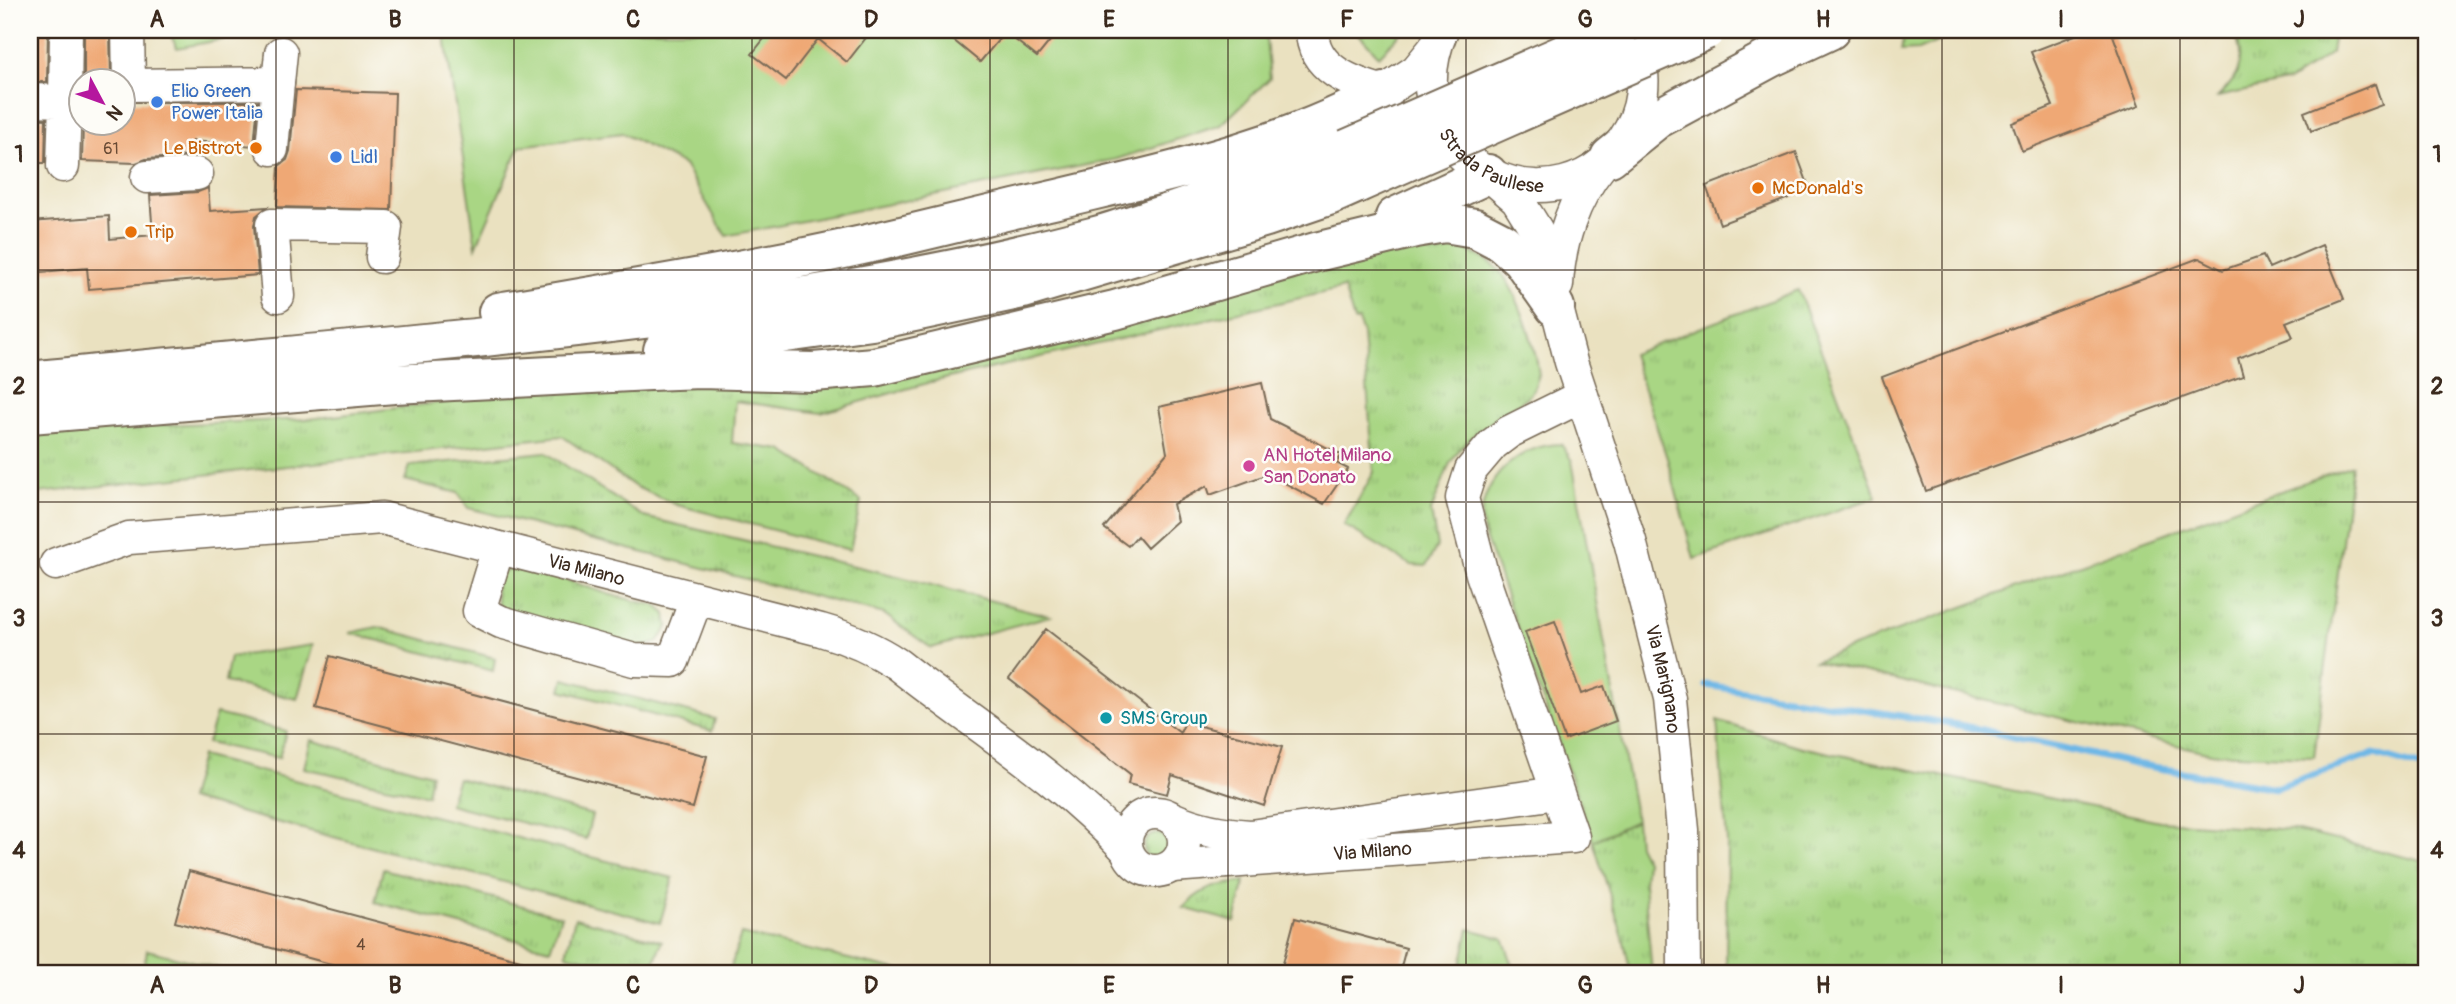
<svg xmlns="http://www.w3.org/2000/svg" width="2456" height="1004" viewBox="0 0 2456 1004" font-family="Pangolin,sans-serif">
  <defs>
    <pattern id="grass-tufts" width="24" height="20" patternUnits="userSpaceOnUse" patternTransform="scale(1.75)"><rect width="24" height="20" fill="#a9d684"/><path d="M3 7l-1-3M5 7V3M7 7l1-3M15 17l-1-3M17 17v-4M19 17l1-3" fill="none" stroke="#92b872"/></pattern>
  </defs>
  <rect width="100%" height="100%" fill="#fdfcf7"/>
  <filter id="ink" filterUnits="userSpaceOnUse"><feTurbulence type="fractalNoise" baseFrequency=".0143" numOctaves="2"/><feDisplacementMap in="SourceGraphic" scale="14" xChannelSelector="R" yChannelSelector="G"/><feConvolveMatrix kernelMatrix="1 2 1 2 8 2 1 2 1" color-interpolation-filters="sRGB"/></filter>
  <filter id="wash" filterUnits="userSpaceOnUse"><feTurbulence type="fractalNoise" baseFrequency=".00686" numOctaves="4" result="noise"/><feDisplacementMap in="SourceGraphic" scale="28" xChannelSelector="R" yChannelSelector="G"/><feGaussianBlur stdDeviation="1.57" result="paint"/><feColorMatrix in="noise" values="0 0 0 0 0 0 0 0 0 0 0 0 0 0 0 0 0 1.4 0 .05"/><feComposite in="paint" operator="in"/></filter>
  <g filter="url(#wash)">
    <rect width="100%" height="100%" fill="#eae1c0"/>
    <path fill="url(#grass-tufts)" stroke="#728051" stroke-width="2" d="M1355,30H1404L1379,56Z
      M1908,30H1965L1918,50L1901,51L1904,35Z
      M2233,30H2334L2331,53L2290,81L2218,97C2240,77 2247,59 2233,30Z
      M1455,240C1466,252 1482,256 1495,266C1516,284 1536,348 1539,375L1535,386L1529,396L1476,433L1461,447L1450,463L1431,511L1437,546L1426,566L1411,565L1344,525L1374,472L1363,335L1358,320L1354,321L1344,288L931,382L821,413L735,401L732,443L782,450L861,501L850,550L677,505L636,487L562,436L30,494V435L138,426L309,419L598,383L848,386L1352,253Z
      M1798,290L1877,497L1694,559L1667,458L1632,354Z
      M545,452L644,517L893,575L1050,616L931,648L884,614L468,508L458,493L405,480L410,466Z
      M2352,465L2314,757L2211,753L1815,661Z
      M513,568L534,569L611,595L657,606L666,614L668,627L657,643L638,648L498,609L495,580L504,571Z
      M377,627L495,658L493,671L350,633Z
      M313,645L297,699L225,682L230,657Z
      M564,679L715,719L712,731L561,690Z
      M216,714L286,731L279,758L207,743Z
      M1717,721L1801,747L2160,821L2294,830L2426,862V974H1726L1727,841Z
      M311,740L431,774L427,795L304,768Z
      M201,756L673,878L660,923L189,799Z
      M458,778L592,815L586,839L449,804Z
      M1636,821L1638,845L1646,861L1644,883L1652,974H1631L1623,937L1593,841Z
      M1144 847a13 13 0 1 1 26 0a13 13 0 1 1-26 0Z
      M383,869L561,916L550,949L375,902Z
      M1245,881L1235,922L1183,908C1203,886 1217,886 1245,881Z
      M575,918L662,941L650,974L566,954Z
      M1469,929L1503,938L1516,974H1459Z
      M147,950L241,974H143Z"/>
    <path fill="#a9d684" stroke="#728051" stroke-width="2" d="M168,30H274L177,48Z
      M444,30H1265L1270,78L1221,125L1117,159L726,236L684,165L622,133L520,146L476,247Z
      M1561,444L1572,461L1636,821L1593,841L1484,534C1483,527 1481,518 1482,511C1488,472 1523,445 1561,444Z
      M741,934L913,974H729Z"/>
    <g fill="none" stroke-linecap="round" stroke-linejoin="round">
      <path stroke="#6eb7e6" stroke-width="7" d="M1706,685L1964,726L2130,763L2275,788L2374,754L2426,769"/>
    </g>
    <g id="blocks">
      <path fill="#efa875" d="M30,30H48L47,82H30Z
        M84,30H110L111,80H84Z
        M771,30H872L847,62L818,39L786,80L752,54Z
        M941,30H1059L1037,57L1005,32L980,62Z
        M2088,30H2111L2139,106L2022,151L2012,123L2053,106L2031,52Z
        M2375,84L2382,105L2311,131L2304,112Z
        M296,90L395,93L391,210L277,207L279,166L287,160L290,151Z
        M122,102H258L254,146L193,141V156L146,159L136,163L82,161L83,122H122Z
        M30,118L46,119L45,163H30Z
        M1796,152L1810,190L1720,224L1706,186Z
        M208,188L210,211L267,207L256,216L254,226L258,275L89,289L87,268L30,273V222L109,216L110,239L153,235L150,195L198,192Z
        M2322,245L2344,299L2286,322L2293,337L2238,358L2243,376L1926,491L1882,377L2199,258L2223,270L2263,256L2269,268Z
        M1262,383L1270,419L1342,455L1336,463L1348,469L1324,504L1268,474L1210,495L1207,486L1173,504L1177,521L1147,548L1137,536L1128,546L1104,528L1167,453L1159,407Z
        M1555,621L1581,694L1604,686L1616,721L1565,740L1525,632Z
        M1046,629L1180,733L1185,722L1282,747L1264,806L1172,775L1167,794L1128,784L1130,774L1009,679Z
        M330,656L707,756L693,808L316,708Z
        M189,871L550,968L549,974H368L175,922Z
        M1295,918L1406,948L1399,974H1280Z"/>
    </g>
  </g>
  <g filter="url(#ink)">
    <use href="#blocks" fill-opacity="0" stroke="#786a57" stroke-width="2"/>
    <g fill="none" stroke-linecap="round" stroke-linejoin="round">
      <defs>
        <g id="minor">
          <path d="M66,30L65,101H80"/>
          <path d="M128,30L129,85L278,83L281,53"/>
          <path d="M1312,30C1312,69 1352,83 1384,92L1416,71L1434,49"/>
          <path id="s1" d="M1442,30C1385,163 1563,248 1630,130C1646,101 1645,68 1635,37"/>
          <path d="M30,100L65,101L63,166"/>
          <path d="M272,149L278,83"/>
          <path id="s2" d="M1488,174L1517,199L1537,231L1571,362L1630,541L1670,699L1683,830L1684,974"/>
          <path d="M147,177L197,174"/>
          <path d="M1557,285C1559,242 1574,198 1601,165"/>
          <path d="M278,296L272,225L386,227L382,257"/>
          <path d="M498,548L479,611L501,622L634,660L673,661L696,600"/>
          <path id="s3" d="M56,564L129,538L382,518L821,630C849,638 873,648 897,664C974,725 1059,776 1126,849"/>
          <circle cx="1155" cy="842" r="29"/>
          <path d="M1174,819C1199,830 1222,834 1250,836L1557,793"/>
          <path id="s4" d="M1172,866L1573,837L1482,574L1462,498L1471,470L1493,444L1509,432L1582,396"/>
        </g>
        <path id="highway" d="M1610,157L1657,119L1770,58L1830,30
          M1395,217L1488,174
          M498,312C621,291 745,271 867,244C929,230 991,214 1053,200C1165,173 1283,149 1384,92
          M663,350L872,321L1023,289L1266,217L1331,195L1358,183
          M30,381C384,343 745,327 1092,237C1118,230 1143,221 1169,213C1229,193 1288,173 1347,149
          M30,414L394,384L650,371L700,369L813,372L874,367L1115,310L1316,252L1415,228L1445,223L1475,228L1502,242L1521,259L1555,307"/>
      </defs>
      <use href="#minor" stroke="#786a57" stroke-width="35"/>
      <use href="#highway" stroke="#786a57" stroke-width="42"/>
      <use href="#minor" stroke="#fff" stroke-width="32"/>
      <use href="#highway" stroke="#fff" stroke-width="38"/>
      <defs>
        <path id="highway-bridge" d="M1347,149L1619,30
          M1358,183L1706,30"/>
      </defs>
      <use href="#highway-bridge" stroke="#786a57" stroke-width="42" stroke-linecap="butt"/>
      <use href="#highway-bridge" stroke="#fff" stroke-width="38"/>
    </g>
  </g>
  <path fill="none" stroke="#3b2a1e" stroke-width="2" stroke-opacity="0.55" d="M276,30V974M514,30V974M752,30V974M990,30V974M1228,30V974M1466,30V974M1704,30V974M1942,30V974M2180,30V974M30,270H2426M30,502H2426M30,734H2426"/>
  <g fill="#3f7fe0" stroke="#fdfcf7" stroke-width="2.5">
    <circle cx="157" cy="102" r="7"/>
    <circle cx="336" cy="157" r="7"/>
  </g>
  <g fill="#e8710a" stroke="#fdfcf7" stroke-width="2.5">
    <circle cx="256" cy="148" r="7"/>
    <circle cx="1758" cy="188" r="7"/>
    <circle cx="131" cy="232" r="7"/>
  </g>
  <circle fill="#d1479c" stroke="#fdfcf7" stroke-width="2.5" cx="1249" cy="466" r="7"/>
  <circle fill="#0f9aa8" stroke="#fdfcf7" stroke-width="2.5" cx="1106" cy="718" r="7"/>
  <g text-anchor="middle" dominant-baseline="central" stroke-width="5" stroke-linejoin="round" paint-order="stroke">
    <g font-size="16" fill="#684a34">
      <text x="111" y="149">61</text>
      <text x="361" y="945">4</text>
    </g>
    <g font-size="19" fill="#366cbe" stroke="#fdfcf7" text-anchor="start">
      <text x="171" y="91">Elio Green<tspan x="171" dy="22">Power Italia</tspan></text>
      <text x="350" y="157">Lidl</text>
    </g>
    <g font-size="19" fill="#c56008" stroke="#fdfcf7" text-anchor="start">
      <text x="242" y="148" text-anchor="end">Le Bistrot</text>
      <text x="1772" y="188">McDonald's</text>
      <text x="145" y="232">Trip</text>
    </g>
    <g font-size="19" fill="#3b2a1e" stroke="#fdfcf7">
      <text stroke="none"><textPath href="#s1" startOffset="164">Strada Paullese</textPath></text>
      <text stroke="none"><textPath href="#s3" startOffset="542">Via Milano</textPath></text>
      <text stroke="none"><textPath href="#s2" startOffset="542">Via Marignano</textPath></text>
      <text stroke="none"><textPath href="#s4" startOffset="201">Via Milano</textPath></text>
    </g>
    <g font-size="19" fill="#b23c85" stroke="#fdfcf7" text-anchor="start">
      <text x="1263" y="455">AN Hotel Milano<tspan x="1263" dy="22">San Donato</tspan></text>
    </g>
    <g font-size="19" fill="#0d838f" stroke="#fdfcf7" text-anchor="start">
      <text x="1120" y="718">SMS Group</text>
    </g>
  </g>
  <rect width="2456" height="1004" fill="none" stroke="#fdfcf7" stroke-width="77"/>
  <g transform="translate(102 102) rotate(131)"><circle r="33" fill="#fdfcf7" stroke="#afa8a0" stroke-width="2"/>
  <path d="M0-5L12 26L0 18L-12 26Z" fill="#b5179e"/>
  <text y="-10" font-size="19" font-weight="bold" text-anchor="middle" fill="#3b2a1e">N</text>
  </g>
  <rect x="38" y="38" width="2380" height="927" fill="none" stroke="#3b2a1e" stroke-width="2.5"/>
  <g font-size="23" text-anchor="middle" font-weight="bold" fill="#3b2a1e">
    <text x="157" y="27">A</text>
    <text x="395" y="27">B</text>
    <text x="633" y="27">C</text>
    <text x="871" y="27">D</text>
    <text x="1109" y="27">E</text>
    <text x="1347" y="27">F</text>
    <text x="1585" y="27">G</text>
    <text x="1823" y="27">H</text>
    <text x="2061" y="27">I</text>
    <text x="2299" y="27">J</text>
    <text x="19" y="162">1</text>
    <text x="2437" y="162">1</text>
    <text x="19" y="394">2</text>
    <text x="2437" y="394">2</text>
    <text x="19" y="626">3</text>
    <text x="2437" y="626">3</text>
    <text x="19" y="858">4</text>
    <text x="2437" y="858">4</text>
    <text x="157" y="993">A</text>
    <text x="395" y="993">B</text>
    <text x="633" y="993">C</text>
    <text x="871" y="993">D</text>
    <text x="1109" y="993">E</text>
    <text x="1347" y="993">F</text>
    <text x="1585" y="993">G</text>
    <text x="1823" y="993">H</text>
    <text x="2061" y="993">I</text>
    <text x="2299" y="993">J</text>
  </g>
</svg>
